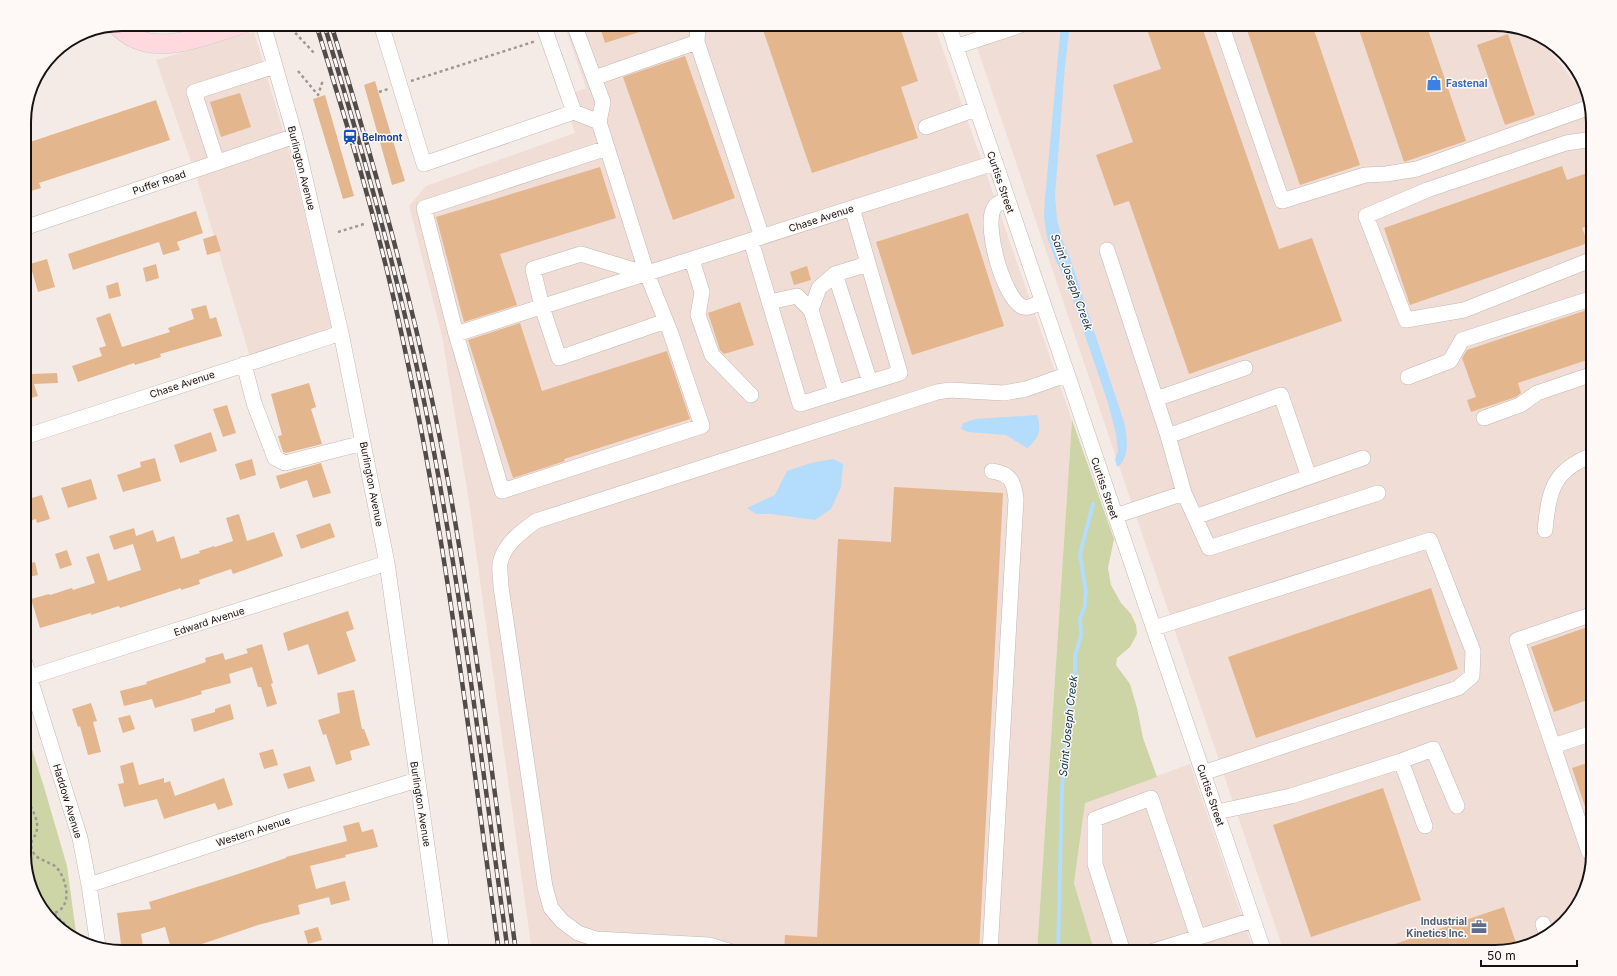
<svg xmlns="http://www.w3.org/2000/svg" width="1617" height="976" viewBox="0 0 1617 976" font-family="Inter,sans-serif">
  <rect width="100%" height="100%" fill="#f5ebe6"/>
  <path fill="#f0ddd5" d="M564,24H934L1072,420L1037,952H532L469,502L442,336L409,206L426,186L575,133L571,121L575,92L586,88Z
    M969,24H1495L1536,35L1563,67L1589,103L1593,116V854L1580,903L1544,939L1495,952H1284Z
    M254,32L291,158L332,330L250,357L197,179L156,60Z
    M1190,764L1254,952H1093L1094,950L1074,883L1085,802Z"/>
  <path fill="#cdd4a6" d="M133,24H196C177,30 152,35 133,24Z
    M1072,420L1114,539L1108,568L1111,585L1121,603L1131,614L1136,625L1137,634L1130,647L1117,658L1116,665L1130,684L1137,708L1143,738L1157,777L1085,803L1074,883L1094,950L1093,952H1037Z
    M24,724L44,787L67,866L77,940L73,939L37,903L24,860Z"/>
  <path fill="#b4dcfc" d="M1061,24H1070L1065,66L1055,196L1057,220L1062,239L1071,261L1125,425C1127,438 1130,459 1117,467L1115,459L1118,451L1116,434L1108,403L1067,282L1055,259L1047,237L1044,217L1045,198Z
    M1037,415C1042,430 1039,439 1027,448L1006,435L968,432L961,429L963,423L976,419Z
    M833,459L843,464L841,487L831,509L815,520L771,514H756L747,508L775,495L787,471L811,463Z"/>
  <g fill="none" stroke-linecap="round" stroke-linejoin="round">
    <path stroke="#b4dcfc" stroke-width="4" d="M1058,952L1062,788L1069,700L1075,672V656L1081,635L1080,619L1085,605V598L1086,593L1080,554L1093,504"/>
  </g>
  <path fill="#e3b68d" d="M599,24H658V26L605,43Z
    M761,24H899L918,81L901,87L918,138L812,173Z
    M1145,24H1201L1279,249L1312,238L1342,321L1189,374L1129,201L1114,206L1096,155L1133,142L1113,85L1161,69Z
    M1245,24H1312L1360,165L1300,185Z
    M1357,24H1426L1466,141L1404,162Z
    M1508,34L1535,115L1505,125L1477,45Z
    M685,56L735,198L673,220L623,77Z
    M375,81L405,181L392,185L364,85Z
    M240,93L251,127L221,137L210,102Z
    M325,95L354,196L343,199L313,99Z
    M156,100L170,140L39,183L41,188L24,193V144Z
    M1562,166L1567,180L1590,172L1593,180V224L1582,228L1588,243L1410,305L1384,228Z
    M600,167L616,218L500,254L517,305L464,322L436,217Z
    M196,211L203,233L177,242L180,250L163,255L159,242L73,270L68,254Z
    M968,213L1004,326L912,355L876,242Z
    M216,235L221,251L207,255L203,239Z
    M47,259L55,287L38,292L30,264Z
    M156,264L159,278L146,282L143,268Z
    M807,266L811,280L794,285L790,272Z
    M118,282L121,296L109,299L106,286Z
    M740,302L754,345L724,354L720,350L708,313Z
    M206,305L210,319L216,317L222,336L160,354L161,357L135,365L134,363L78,382L72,366L102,356L99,348L106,346L96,318L110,313L122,347L170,332L168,328L194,319L191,309Z
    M1593,308V358L1518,383L1521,393L1516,397L1471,412L1467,400L1476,397L1462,358L1467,350Z
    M520,323L542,391L667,351L690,419L564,459L565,461L513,478L468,340Z
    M27,359L31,374L57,373L58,383L34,384L38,396L24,400V360Z
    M309,383L316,407L311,409L322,444L286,453L283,452L278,436L282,435L271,394Z
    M227,405L236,433L223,437L213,409Z
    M211,432L217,451L180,463L174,445Z
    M155,458L161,481L123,492L117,475L141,467L140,462Z
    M252,459L256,475L240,480L235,464Z
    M321,463L331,493L313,498L307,480L280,489L276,476Z
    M91,479L97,499L68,508L61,488Z
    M894,487L1003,493L979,952H784L785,935L817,937L838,539L891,542Z
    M42,495L50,519L37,523L36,519L24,523V500Z
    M239,514L247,541L274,532L283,556L233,574L231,569L199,580L200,584L181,590V588L120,608L119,606L91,615V613L40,628L31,599L49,594L50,595L72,588L73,590L95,583L86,557L99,553L108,581L141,570L133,544L114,550L109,536L134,528L136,536L153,530L157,542L174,536L181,559L200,553L199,551L214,546L215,547L233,541L226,518Z
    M330,523L335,537L301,549L296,535Z
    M67,550L72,565L60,569L55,554Z
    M35,562L38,575L24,578V565Z
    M1431,588L1458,669L1256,738L1228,657Z
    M348,611L354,629L346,632L356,661L318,675L308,644L288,651L283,633Z
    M1593,625V698L1554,712L1531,647Z
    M262,644L273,683L271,684L277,704L267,707L261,687H258L252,667L229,674L231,683L201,691L202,694L186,699L155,708L152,699L124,706L120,691L147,684L146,682L206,662L205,658L223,653L225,660L248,653L246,649Z
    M354,690L362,729H364L370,745L350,751L352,760L336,765L326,734L323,735L318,720L340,713L337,693Z
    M91,703L97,721L93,722L101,752L88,755L80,726L78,727L72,709Z
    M230,704L234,719L194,732L191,719L215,712V709Z
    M130,715L135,729L123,733L118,718Z
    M273,749L278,765L264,769L259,753Z
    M1593,761V824H1591L1572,768Z
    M133,762L139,785L164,778V783L170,781L175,796L224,778L233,805L218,810L215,803L164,819L157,799L124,807L118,784L124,783L120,766Z
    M310,766L315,781L288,789L283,774Z
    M1383,788L1421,900L1311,937L1273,825Z
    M359,822L362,832L373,829L378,847L345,855L346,857L310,866L316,889L345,881L350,900L331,905L329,897L298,905L300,914L258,925L178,952H172L165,927L141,934L144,952H122L117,913L151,909L149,902L232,876L286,858V857L347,841L343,826Z
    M1504,907L1517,946L1495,952H1377V950Z
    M318,927L322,940L308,944L304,931Z"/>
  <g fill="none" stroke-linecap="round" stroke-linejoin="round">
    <defs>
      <path id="minor" d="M263,24L295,136L341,333L387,563L442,952
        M381,24L424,164L574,112L599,122L647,274L671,334L702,426L502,491L456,334L424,208L607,148
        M543,24L574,112
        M574,24L603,102L599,122
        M698,24L697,42L762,237
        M948,24L1264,952
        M1221,24L1282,201L1365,175L1386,174L1417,169L1590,107
        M955,47L1024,24
        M594,78L697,42
        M926,127L976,109
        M1593,139L1566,143L1427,190L1366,216L1406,320L1464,310L1593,259
        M217,162L194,92L275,66
        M1007,199C1001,202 995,204 993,210C985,230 1003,295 1021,306C1027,310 1036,304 1042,302
        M24,228L295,136
        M751,241L800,404L900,373L852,208
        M1107,250L1168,436L1281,395L1309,477
        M692,260L702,292L698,315L712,355L751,395
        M868,264L835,274L870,382
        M647,274L581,254L533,269L542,307L559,358L666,321
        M769,302L797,296L811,310L836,392
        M811,310L819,288L835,274
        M456,334L994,163
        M244,364L254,403L275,458L285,463L363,443
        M1408,377L1450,361L1462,340L1593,298
        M1156,399L1245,368
        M1484,418L1520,405L1537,393L1593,374
        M1168,436L1184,493
        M24,437L341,333
        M1115,516L1184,493L1209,548L1378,493
        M1195,517L1363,458
        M1545,530C1549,492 1552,470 1593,455
        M1154,628L1430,540L1473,651L1472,676L1458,688L1203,773
        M24,660L80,838L89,885L98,946
        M24,679L387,563
        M1593,733L1553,746L1589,852L1593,851
        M1553,746L1517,640L1593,614
        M1401,761L1433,749L1457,806
        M1217,812L1291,796L1401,761L1425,826
        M89,885L283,821L417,780
        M1543,924L1547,936
        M732,952L709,945L596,939L578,933L562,921L551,908L545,887L501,587C501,580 499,571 500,564C503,545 521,532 536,521L937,392L950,390L1004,393L1026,389L1066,375
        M990,952L1016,499C1014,482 1011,474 992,471
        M1123,952L1095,864V819L1151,798L1198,937
        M1151,952L1253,920"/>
      <path id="major" d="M116,25C123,31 128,36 136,39C169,53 211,33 243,24"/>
    </defs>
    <use href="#minor" stroke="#c2b7b3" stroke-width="16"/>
    <use href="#major" stroke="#cccbcb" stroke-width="20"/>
    <path stroke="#9f9794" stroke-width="2.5" stroke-dasharray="3 3" stroke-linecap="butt" d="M287,24L315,54
      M298,71L318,95L323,80
      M411,81L536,41
      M379,92L388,89
      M338,232L364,224
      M24,796C35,812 47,833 24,846
      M32,840C31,844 31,848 33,852C38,861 49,861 56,867C64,875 70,894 64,905C62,910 55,913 49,915
      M54,914L67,926L69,934"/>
    <use href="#minor" stroke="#fff" stroke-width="15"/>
    <use href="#major" stroke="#ffd9de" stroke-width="19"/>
    <defs>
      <path id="rail" d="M316,24C347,124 378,224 400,327C446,533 470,743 499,952
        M324,24C362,149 398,274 424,401C461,583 482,768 508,952
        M331,24C380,183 425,344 453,509C478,656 496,804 516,952"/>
    </defs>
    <use href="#rail" stroke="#514b49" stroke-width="4.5"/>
    <use href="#rail" stroke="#fef9f7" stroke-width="3" stroke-dasharray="9" stroke-linecap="butt"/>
  </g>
  <defs>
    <symbol id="shop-bare" viewBox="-9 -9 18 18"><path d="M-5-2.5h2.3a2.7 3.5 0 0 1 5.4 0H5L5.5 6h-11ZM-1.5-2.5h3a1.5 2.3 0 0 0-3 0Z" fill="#3f7fe0" stroke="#fef9f7" stroke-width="2.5" paint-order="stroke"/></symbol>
    <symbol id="station-bare" viewBox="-9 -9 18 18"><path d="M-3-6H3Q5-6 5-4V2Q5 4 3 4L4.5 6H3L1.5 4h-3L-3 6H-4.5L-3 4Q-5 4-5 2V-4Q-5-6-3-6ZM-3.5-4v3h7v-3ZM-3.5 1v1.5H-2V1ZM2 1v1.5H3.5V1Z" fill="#1a4fb4" stroke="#fef9f7" stroke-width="2.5" paint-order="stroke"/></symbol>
    <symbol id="office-bare" viewBox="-9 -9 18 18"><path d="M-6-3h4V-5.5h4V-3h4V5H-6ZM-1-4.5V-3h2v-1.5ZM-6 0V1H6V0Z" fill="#5c6f8a" stroke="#fef9f7" stroke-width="2.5" paint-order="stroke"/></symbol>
  </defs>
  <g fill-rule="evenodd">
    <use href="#shop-bare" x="1423" y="72" width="22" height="22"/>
    <use href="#station-bare" x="339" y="126" width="22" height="22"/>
    <use href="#office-bare" x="1468" y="916" width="22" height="22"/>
  </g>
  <g text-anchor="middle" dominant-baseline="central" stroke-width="3" stroke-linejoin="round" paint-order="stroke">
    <g font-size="10" font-weight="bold" fill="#366cbe" stroke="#fef9f7" text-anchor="start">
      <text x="1446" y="83">Fastenal</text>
    </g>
    <g font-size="10" font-weight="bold" fill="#164399" stroke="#fef9f7" text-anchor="start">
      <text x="362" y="137">Belmont</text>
    </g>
    <g font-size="10" fill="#161211" stroke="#fef9f7">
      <text transform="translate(302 168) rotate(76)">Burlington Avenue</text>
      <text transform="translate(159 182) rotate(-19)">Puffer Road</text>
      <text transform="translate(1001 182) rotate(71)">Curtiss Street</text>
      <text transform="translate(821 218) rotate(-18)">Chase Avenue</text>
      <text transform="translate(182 384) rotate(-18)">Chase Avenue</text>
      <text transform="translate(372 484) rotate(79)">Burlington Avenue</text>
      <text transform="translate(1105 488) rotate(71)">Curtiss Street</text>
      <text transform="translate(209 621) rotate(-18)">Edward Avenue</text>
      <text transform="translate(1211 795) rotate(71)">Curtiss Street</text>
      <text transform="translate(68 801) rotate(73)">Haddow Avenue</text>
      <text transform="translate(421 804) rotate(81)">Burlington Avenue</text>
      <text transform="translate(253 831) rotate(-18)">Western Avenue</text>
    </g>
    <g font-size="10" font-weight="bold" fill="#4e5e75" stroke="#fef9f7" text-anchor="end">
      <text x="1467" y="921">Industrial<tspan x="1467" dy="12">Kinetics Inc.</tspan></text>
    </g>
    <g font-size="11" font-style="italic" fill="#08304a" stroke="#fef9f7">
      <text transform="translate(1072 282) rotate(70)">Saint Joseph Creek</text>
      <text transform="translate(1068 726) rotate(-84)">Saint Joseph Creek</text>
    </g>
  </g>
  <path d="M0 0H1617V976H0ZM122 31H1495A91 91 0 0 1 1586 122V854A91 91 0 0 1 1495 945H122A91 91 0 0 1 31 854V122A91 91 0 0 1 122 31Z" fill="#fef9f7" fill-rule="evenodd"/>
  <path fill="none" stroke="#161211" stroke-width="2" d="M122 31H1495A91 91 0 0 1 1586 122V854A91 91 0 0 1 1495 945H122A91 91 0 0 1 31 854V122A91 91 0 0 1 122 31Z"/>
  <path d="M1481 960v6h96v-6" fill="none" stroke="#161211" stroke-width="2"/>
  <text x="1487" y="960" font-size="12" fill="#161211" stroke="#fef9f7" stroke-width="3" paint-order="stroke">50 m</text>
</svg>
